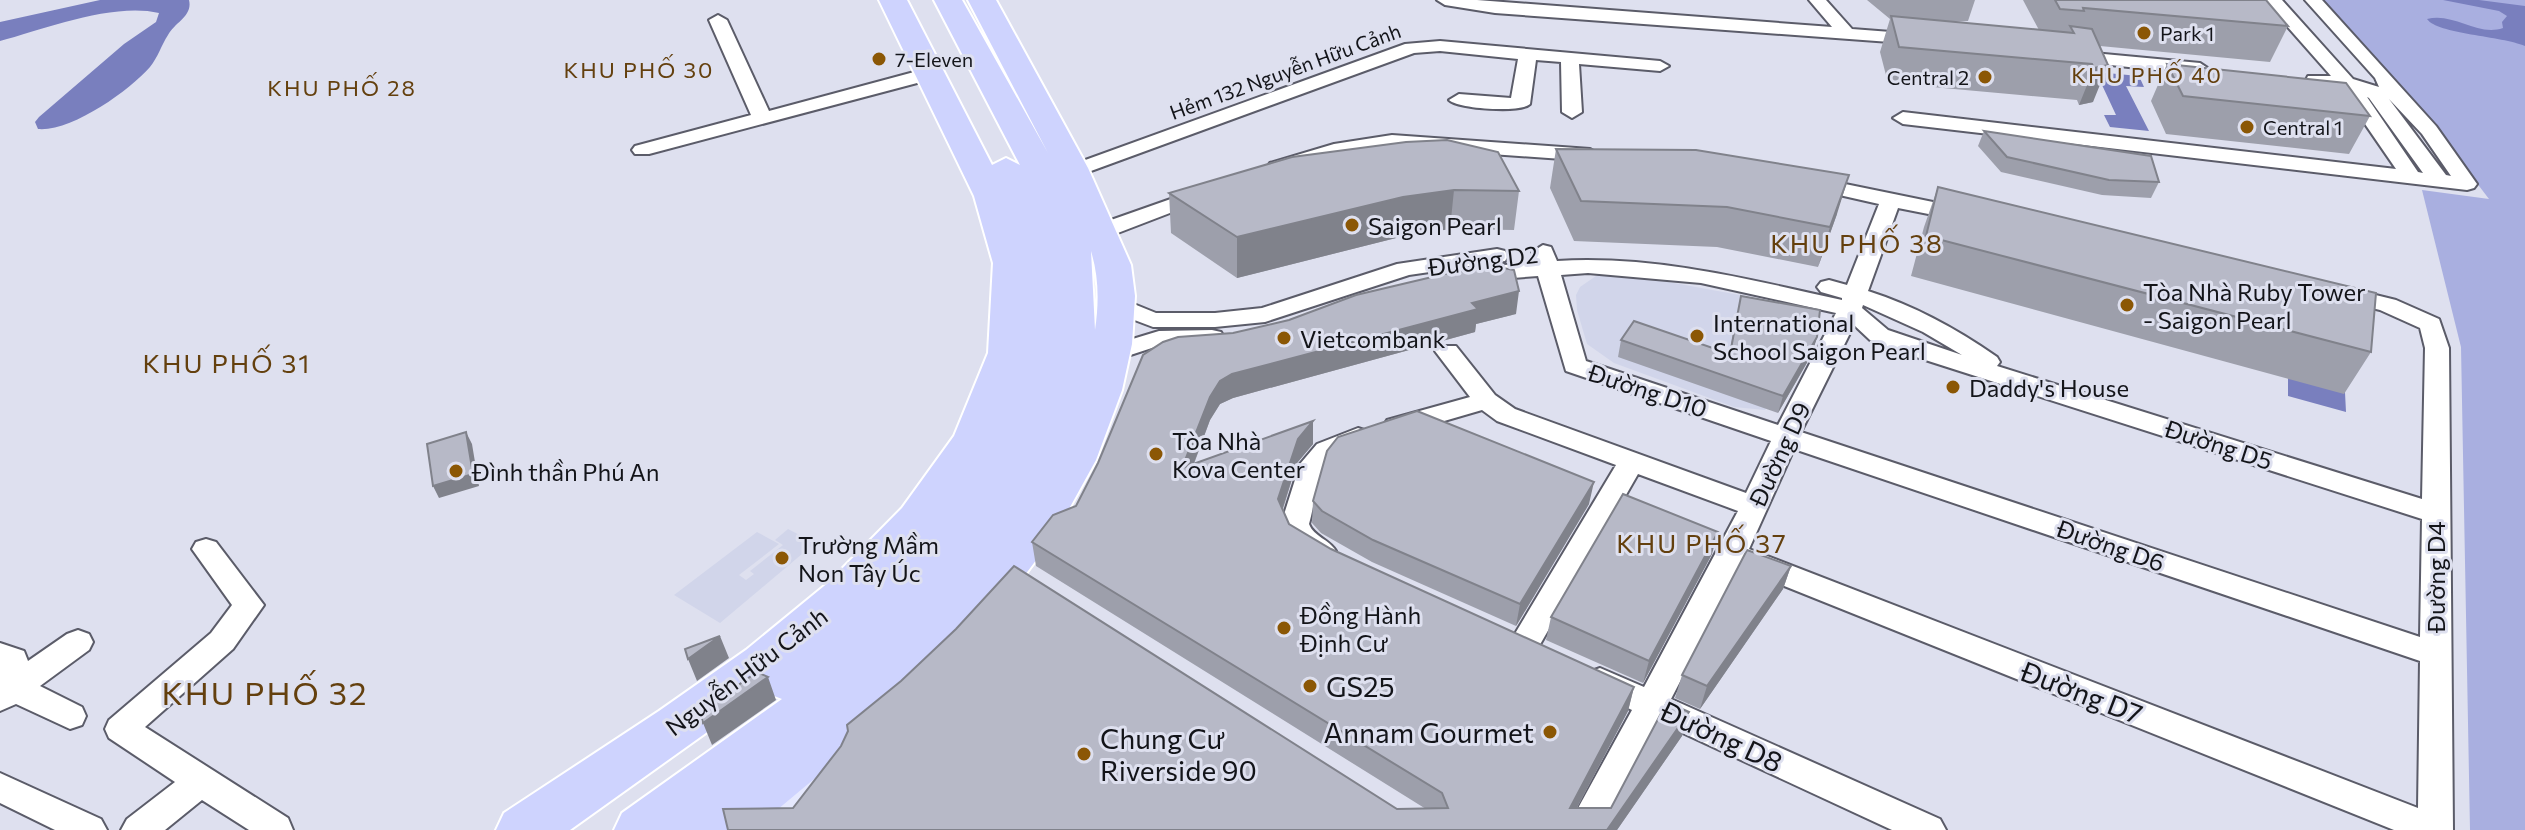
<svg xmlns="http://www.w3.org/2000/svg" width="2525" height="830" viewBox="0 0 2525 830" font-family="Commissioner,sans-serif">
  <rect width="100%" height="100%" fill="#dee0ef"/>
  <path fill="#d1d5ea" d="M1613,275L1652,279L1778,302L1794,308L1815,327L1765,410L1734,407L1614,363L1587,344L1577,310L1576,295L1580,287L1596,276Z
    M788,529L815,543L720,623L674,595L757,532L779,544L739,575L746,580L754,574L750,571L783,545L775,540Z"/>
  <path fill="#a9afe0" d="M2320,0H2525V830H2470L2461,347L2422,190L2489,199L2416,103Z"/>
  <path fill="#797fbe" d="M100,0H189C193,16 175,22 168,35C161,46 158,57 150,67C129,91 71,132 38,129L35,122L39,117L124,44L156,22L159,13C114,2 44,29 0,41V22Z
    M2443,0H2479L2525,6V46C2502,36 2437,34 2427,19C2454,12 2477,37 2503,28L2502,22L2507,16L2499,11Z
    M2096,72L2139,76L2144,87L2126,86L2149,131L2110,127L2104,115H2116Z
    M2288,321L2342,334L2346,412L2288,396Z"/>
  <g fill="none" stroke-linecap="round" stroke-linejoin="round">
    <defs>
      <path id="street" d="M1437,0H1477L1832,27L1809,0H1826L1852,29L1917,34L1926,39L1917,44L1495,13L1445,5Z
        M2264,0H2282L2353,79L2379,87L2375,78L2305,0H2322L2436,126L2477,184L2474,188L2467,190L1903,124L1893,118L1903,112L2396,169L2341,89L2308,84L2306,80L2308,76H2331ZM2367,97L2369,98L2423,173L2418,172ZM2389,99L2422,134L2451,176L2446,175Z
        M718,15L727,20L769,111L929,68L938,74L936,78L649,154H635L632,150L635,146L751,115L709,20Z
        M1440,41L1660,61L1669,66L1660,71L1579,64L1582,112L1572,118L1562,112L1561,62L1536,60L1530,104C1521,113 1458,109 1449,100L1459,94L1511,98L1518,59L1440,51L1414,53L1080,175H1066L1063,171L1066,167L1405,44Z
        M2072,51L2200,63L2209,69L2200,75L2066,60L2063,56Z
        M1392,135L1590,149L1600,155L1590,161L1392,147L1334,156L1277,173L1267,167L1270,163L1334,144Z
        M1811,177L1972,210L1975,215L1964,221L1898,208L1868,291C1915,306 1957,329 1997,357L2000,362L1997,366L2422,499L2425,348L2420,328L2380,310L2335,299L2331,294L2335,289L2343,287L2396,300L2439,319L2449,348L2453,830H2394L1739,568L1671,699L1940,819L1946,830H1892L1659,722L1602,830H1566L1632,710L1589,690L1584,681L1589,672L1600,668L1644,687L1738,511L1638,474L1534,655L1523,659L1512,655L1507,647L1616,465L1497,421L1482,410L1396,435L1387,432L1383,426L1387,420L1470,397L1435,351L1438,346H1456L1495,395L1515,409L1746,493L1771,441L1566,371L1538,276L1474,281L1466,279L1463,274L1466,269L1474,267L1535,263L1532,252L1543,245L1551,247L1557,261C1653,255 1748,279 1842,300V298L1821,292L1817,287L1821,282L1829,280L1847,285L1879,204L1804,187L1801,183L1804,179ZM1588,273L1701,283L1836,313L1778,425L1586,361L1561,275ZM1863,305L1923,332L1962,355L1888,330L1862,308ZM1854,325L1870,340L1891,349L2422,519L2420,637L1801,432ZM1794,449L2420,661L2418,808L1749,549Z
        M1202,188L1209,190L1213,194L1209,198L1110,236H1094L1091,231L1094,226Z
        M1497,249L1505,251L1508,256L1505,261L1409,275L1265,322L1215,327H1153L1108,310L1104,305L1108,300H1124L1156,313H1215L1262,308L1397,264Z
        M1212,330L1221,332L1224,337L1221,342L1161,345L1112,361L1103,358L1100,353L1103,348L1159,331Z
        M1358,428L1367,431L1371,437C1364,448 1350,449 1338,455C1318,467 1315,503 1309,524C1314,537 1329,539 1336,551L1332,558L1322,561L1312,558L1290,545L1281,524L1300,464L1317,444Z
        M206,539L216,542L264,605L233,649L145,727L288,818L293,830H249L202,800L165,830H121L127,819L175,782L109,738L105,729L109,720L211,633L232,605L192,549L196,542Z
        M78,630L89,634L93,642L89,650L40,686L82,707L86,716L82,725L70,729L16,704L0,711V643L24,651L28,661L67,634Z
        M0,773L101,819L107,830H55L0,803Z"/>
      <path id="secondary" d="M829,734L846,740L853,754L846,768L799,830H743L751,814L812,740Z"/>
      <path id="primary" d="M879,0H907L992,165L1006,158L1020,165L934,0H962L1048,153L968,0H996L1088,168L1131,265L1135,296L1132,344L1122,390L1096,460L1054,536L1010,595L959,651L905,703L753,830H614L622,813L782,699L769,694L766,690L570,830H496L504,813L659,711L746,650L829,582L902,508L954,436L988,353L993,263L974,196ZM1091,251C1099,277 1099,303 1095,330Z"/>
    </defs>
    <use href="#street" stroke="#5b5c69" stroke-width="4"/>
    <use href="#secondary" stroke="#5b5c69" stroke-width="4"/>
    <use href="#primary" stroke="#fff" stroke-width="4"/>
    <use href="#street" fill="#fff" fill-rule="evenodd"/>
    <use href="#secondary" fill="#e6e9fe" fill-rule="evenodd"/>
    <use href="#primary" fill="#ced3fe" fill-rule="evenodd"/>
  </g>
  <path fill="#9d9fab" d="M1867,0H1975L1968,21L1950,22L2039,30L2023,0H2266L2288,26L2270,62L2100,46L2093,102L2079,105L2077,100L1888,83L1880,52L1890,19Z
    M2167,64L2370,116L2349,154L2166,134L2151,101Z
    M1984,131L2159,182L2151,198L2102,195L2001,172L1978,146Z
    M1556,149L1837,214L1818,267L1717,247L1574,241L1550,188Z
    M1292,157L1519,191L1514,230L1450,229L1400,237L1237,278L1171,233L1169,193Z
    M1938,187L2371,352L2344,394L1911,276L1924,227Z
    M1741,296L1817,337L1812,354L1778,413L1618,357L1621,340L1729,354Z
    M1516,314L1476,324L1475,332L1233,398L1220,404L1210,420L1194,464L1313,421V444L1297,463L1283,509L1289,524L1331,549L1634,687L1628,711L1577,808H1611L1689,712L1682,736L1617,830L1397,809H1426L1036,566L1032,542L1076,506L1098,463L1143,355Z
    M1313,501L1589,504L1516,626L1372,562L1321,533L1312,523Z
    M1712,554L1643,683L1546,640L1551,617Z
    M1791,566L1783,589L1700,709L1675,698L1682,675Z"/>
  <path fill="#80828b" d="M2108,65L2093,102L2079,105L2094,68Z
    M1849,175L1837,214L1818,267L1830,227Z
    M1454,190L1450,229L1400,237L1237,278V237L1403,197Z
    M1519,291L1516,314L1476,324L1475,332L1233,398L1220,404L1210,420L1183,492L1182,468L1210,397L1220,381L1232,374L1472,303Z
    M1817,337L1812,354L1778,413L1783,396Z
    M1313,421V444L1297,463L1278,523V499L1298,439Z
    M466,432L472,444L479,486L439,498L433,486Z
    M1594,482L1589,504L1516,626L1520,604Z
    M1718,532L1712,554L1643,683L1649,661Z
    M1791,566L1783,589L1700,709L1707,686Z
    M720,636L729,658L697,681L688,659Z
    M768,677L776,700L712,745L703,723Z
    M1634,687L1628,711L1565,830L1570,808Z
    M1689,712L1682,736L1617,830H1607Z"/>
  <path fill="#b7b9c7" stroke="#80828b" stroke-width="2" d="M2055,0H2266L2288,26L2083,8L2084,11L2060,9Z
    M1891,16L2074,33L2070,26L2092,29L2108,65L2094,68L2092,64L1899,47Z
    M2167,64L2346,83L2370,116L2183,96Z
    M1984,131L2151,156L2159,182L2109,180L2007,157Z
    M1447,140L1498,152L1519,191L1454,190L1403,197L1237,237L1169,193L1292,157L1406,142Z
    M1556,149L1696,150L1849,175L1830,227L1727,207L1581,201Z
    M1938,187L2376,293L2371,352L1926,236Z
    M1498,267L1514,270L1519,291L1472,303L1478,309L1232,374L1220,381L1210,397L1182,468L1313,421L1298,439L1278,499L1289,524L1331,549L1634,687L1570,808H1611L1667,702L1689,712L1607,830H728L723,809L793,808L841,746L848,731L847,725L901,681L956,629L1014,566L1397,809L1448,808L1442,793L1032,542L1053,515L1076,506L1098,463L1143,355L1163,342L1178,337L1233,333L1289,320L1356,295L1449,273Z
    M1741,296L1820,310L1817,337L1783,396L1621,340L1634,321L1730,354Z
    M1417,411L1594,482L1520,604L1373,540L1322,511L1313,501L1327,451L1338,437Z
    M466,432L473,474L433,486L427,444Z
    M1623,494L1718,532L1649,661L1551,617Z
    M1747,550L1791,566L1707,686L1682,675Z
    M720,636L688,659L685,649Z
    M757,672L768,677L703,723L700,712Z"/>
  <g fill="#8b5705" stroke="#dee0ef" stroke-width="3">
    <circle cx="2144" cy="33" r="8"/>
    <circle cx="879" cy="59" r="8"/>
    <circle cx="1985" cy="77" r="8"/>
    <circle cx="2247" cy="127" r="8"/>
    <circle cx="1352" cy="225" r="8"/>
    <circle cx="2127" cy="305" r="8"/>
    <circle cx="1697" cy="336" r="8"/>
    <circle cx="1284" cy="338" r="8"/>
    <circle cx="1953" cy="387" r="8"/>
    <circle cx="1156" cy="454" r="8"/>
    <circle cx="456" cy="471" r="8"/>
    <circle cx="782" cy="558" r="8"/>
    <circle cx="1284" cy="628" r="8"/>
    <circle cx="1310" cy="686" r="8"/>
    <circle cx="1550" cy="732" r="8"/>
    <circle cx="1084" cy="754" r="8"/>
  </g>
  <g text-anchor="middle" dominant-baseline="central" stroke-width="6" stroke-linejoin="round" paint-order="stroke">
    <g font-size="20" fill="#131419" stroke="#dee0ef" text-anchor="start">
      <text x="2160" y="33">Park 1</text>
      <text x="895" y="59">7-Eleven</text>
      <text x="1969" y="77" text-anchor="end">Central 2</text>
      <text x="2263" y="127">Central 1</text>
    </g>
    <g font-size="20" fill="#131419" stroke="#dee0ef">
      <text transform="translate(1285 71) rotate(-20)">Hẻm 132 Nguyễn Hữu Cảnh</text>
    </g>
    <g font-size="22" letter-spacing="2" fill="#64400e" stroke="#dee0ef">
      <text x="639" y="69">KHU PHỐ 30</text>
      <text x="2147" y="74">KHU PHỐ 40</text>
      <text x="342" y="87">KHU PHỐ 28</text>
    </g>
    <g font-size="24" fill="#131419" stroke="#dee0ef" text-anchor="start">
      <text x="1368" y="225">Saigon Pearl</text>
      <text x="2143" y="291">Tòa Nhà Ruby Tower<tspan x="2143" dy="28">- Saigon Pearl</tspan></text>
      <text x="1713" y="322">International<tspan x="1713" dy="28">School Saigon Pearl</tspan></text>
      <text x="1300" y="338">Vietcombank</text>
      <text x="1969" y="387">Daddy's House</text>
      <text x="1172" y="440">Tòa Nhà<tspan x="1172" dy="28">Kova Center</tspan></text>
      <text x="472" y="471">Đình thần Phú An</text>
      <text x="798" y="544">Trường Mầm<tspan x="798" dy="28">Non Tây Úc</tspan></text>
      <text x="1300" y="614">Đồng Hành<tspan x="1300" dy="28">Định Cư</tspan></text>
    </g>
    <g font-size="24" fill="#131419" stroke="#dee0ef">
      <text transform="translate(1483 260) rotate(-7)">Đường D2</text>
      <text transform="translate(1648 390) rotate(18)">Đường D10</text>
      <text transform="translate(2219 444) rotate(18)">Đường D5</text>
      <text transform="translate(1779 454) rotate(-65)">Đường D9</text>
      <text transform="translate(2111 545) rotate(19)">Đường D6</text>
      <text transform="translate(2435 577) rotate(-90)">Đường D4</text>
      <text transform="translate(746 671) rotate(-37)">Nguyễn Hữu Cảnh</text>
    </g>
    <g font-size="26" letter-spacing="2" fill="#64400e" stroke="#dee0ef">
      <text x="1857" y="242">KHU PHỐ 38</text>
      <text x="227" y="362">KHU PHỐ 31</text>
      <text x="1702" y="542">KHU PHỐ 37</text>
    </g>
    <g font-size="28" fill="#131419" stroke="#dee0ef" text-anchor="start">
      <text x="1326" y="686">GS25</text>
      <text x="1534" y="732" text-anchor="end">Annam Gourmet</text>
      <text x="1100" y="738">Chung Cư<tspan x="1100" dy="32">Riverside 90</tspan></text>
    </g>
    <g font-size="28" fill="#131419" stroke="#dee0ef">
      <text transform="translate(2082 692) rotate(21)">Đường D7</text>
      <text transform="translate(1722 736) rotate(25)">Đường D8</text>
    </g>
    <g font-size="32" letter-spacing="2" fill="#64400e" stroke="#dee0ef">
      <text x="265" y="692">KHU PHỐ 32</text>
    </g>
  </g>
</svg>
